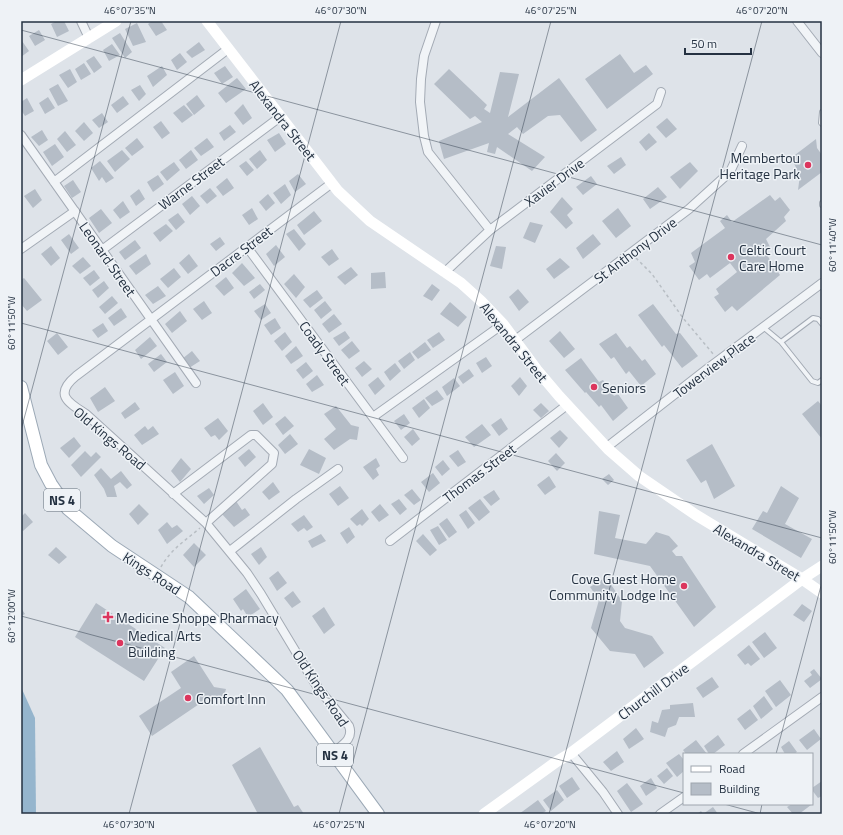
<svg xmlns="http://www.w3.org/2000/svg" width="843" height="835" viewBox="0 0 843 835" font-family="'Titillium Web',sans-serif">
  <rect width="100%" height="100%" fill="#dee3e9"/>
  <path fill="#95b5cd" d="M21,687L35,718L36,814H21Z"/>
  <path fill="#b5bdc7" d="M57,21H64L69,31L57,37L51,24Z
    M152,21H161L167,30L156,36L148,24Z
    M137,23L146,42L133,46L125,29Z
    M39,30L45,40L35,46L29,36Z
    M120,33L132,52L125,58L112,38Z
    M22,41L29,51L21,57V42Z
    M199,42L205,50L192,58L186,52Z
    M112,44L120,55L109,61L103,50Z
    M180,53L187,62L177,70L171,60Z
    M620,54L634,73L646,65L653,74L607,109L585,79Z
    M94,56L102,67L94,73L86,61Z
    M84,63L91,74L81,80L75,69Z
    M162,66L167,75L153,87L147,76Z
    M225,66L233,77L222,84L214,73Z
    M70,69L77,82L68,88L59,75Z
    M449,69L487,105L484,109L490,113L500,72L519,74L508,117L559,78L597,130L581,142L560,115L548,116L523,134L517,127L508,134L545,157L532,171L497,147L495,154L487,152L489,143L444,159L439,141L482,122L475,116L470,119L434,84Z
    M237,78L246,89L226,103L218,93Z
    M58,84L68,101L58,106L49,89Z
    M140,85L146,94L139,101L131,90Z
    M197,95L205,106L194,115L186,104Z
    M123,96L129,104L117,113L111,105Z
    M48,97L55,108L45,114L39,103Z
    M27,98L34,111L25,116L21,110V102Z
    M243,104L252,118L243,125L234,113Z
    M184,105L193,115L182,123L173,113Z
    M102,113L108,122L99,128L92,120Z
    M667,118L677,129L666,138L656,127Z
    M161,121L170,133L162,139L153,127Z
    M84,122L93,133L84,141L75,131Z
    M230,125L236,132L224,141L219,133Z
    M42,130L48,140L39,146L31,137Z
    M65,131L76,145L67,152L57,139Z
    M279,133L286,144L275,152L267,140Z
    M649,133L657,142L646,151L639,142Z
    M137,138L144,147L132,156L125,148Z
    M207,138L214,147L201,156L194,148Z
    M816,139L817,148L822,155V172L798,190L800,175L791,158Z
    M55,144L64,157L52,166L43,152Z
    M122,150L130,159L115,172L107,161Z
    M191,150L198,160L186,169L179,160Z
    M260,150L267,160L257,169L249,159Z
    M621,157L626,165L614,174L607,166Z
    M100,161L114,178L106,183L102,177L99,181L91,168Z
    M246,161L254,170L247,176L239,166Z
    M174,162L180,170L167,181L160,172Z
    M690,162L698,171L680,189L670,177Z
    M298,174L306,184L295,192L289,181Z
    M158,175L164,184L153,192L147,182Z
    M591,176L597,184L583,195L576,187Z
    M227,178L234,188L223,196L216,187Z
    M73,180L81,192L72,198L64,186Z
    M285,184L291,195L281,204L273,193Z
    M658,187L667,197L650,209L643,199Z
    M210,188L217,196L207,204L200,196Z
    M35,189L42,200L33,208L24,196Z
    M139,189L145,199L136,206L130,196Z
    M268,194L275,203L266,211L259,202Z
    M770,195L775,201L780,197L790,210L784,217L786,221L766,239L770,247L765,252L780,275L737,311L732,306L725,312L714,297L719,294L716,289L737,272L730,263L710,278L707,274L699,280L689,266L695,262L691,253L725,228L720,221L727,215L732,222Z
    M192,196L200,206L190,215L182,204Z
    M562,197L573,209L567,215L573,223L566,229L550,212Z
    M123,201L130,212L120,219L113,210Z
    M252,208L258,219L249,225L242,215Z
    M618,208L631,226L616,238L602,221Z
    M101,209L112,223L99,233L89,218Z
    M314,211L322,221L304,235L297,225Z
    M178,213L185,222L176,230L168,220Z
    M530,222L543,225L535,243L523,238Z
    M166,224L173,231L160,242L153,233Z
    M294,229L306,244L299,251L286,234Z
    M69,234L79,248L71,254L61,240Z
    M593,234L601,244L583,259L576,248Z
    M220,237L225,244L216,251L210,244Z
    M135,240L141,248L125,260L119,252Z
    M276,245L285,257L274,266L266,254Z
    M51,246L60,258L51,266L41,254Z
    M496,246L506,247L502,269L490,266Z
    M332,249L339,259L329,266L321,257Z
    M146,254L151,264L136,275L129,266Z
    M189,254L198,266L188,274L179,263Z
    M83,257L91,266L80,274L72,266Z
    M560,258L570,267L554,279L546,269Z
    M242,263L255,278L244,286L232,273Z
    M351,267L358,275L345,285L337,277Z
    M174,268L181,277L168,288L160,279Z
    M94,270L100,278L90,286L83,278Z
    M385,272L386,288L371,289V273Z
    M294,274L305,287L296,298L284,284Z
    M226,277L234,288L224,296L215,286Z
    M24,278L42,300L27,311L21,304V280Z
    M104,281L109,288L98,298L92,290Z
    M260,284L265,290L254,299L249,292Z
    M432,284L440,290L432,301L423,296Z
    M158,286L166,296L153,304L145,295Z
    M518,289L529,302L519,311L509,297Z
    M317,290L323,298L310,308L303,300Z
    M112,296L118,303L105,314L99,307Z
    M204,301L212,313L202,320L193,309Z
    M325,301L332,310L321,319L314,310Z
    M450,302L467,317L458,327L440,314Z
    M265,304L271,313L261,320L254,311Z
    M653,304L676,334L680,333L698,356L682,368L664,345L662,347L638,315Z
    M121,308L127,317L114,326L108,318Z
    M180,311L187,321L172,333L165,324Z
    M334,314L342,324L329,333L322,324Z
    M275,318L281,328L271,335L264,325Z
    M103,323L108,331L98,338L92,330Z
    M345,331L350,338L339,346L333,338Z
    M560,331L575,349L564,358L549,341Z
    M285,332L292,342L282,351L274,341Z
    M439,332L445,340L433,348L427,340Z
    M57,333L68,347L58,355L47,341Z
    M616,333L627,348L630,346L642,361L645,359L656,374L641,386L629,371L626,374L614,357L611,359L599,344Z
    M150,337L157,346L141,359L135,350Z
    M352,341L360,351L349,359L341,350Z
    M425,342L431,350L418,359L412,352Z
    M296,346L303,356L291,364L285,356Z
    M192,351L200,361L189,368L182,359Z
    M410,352L415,360L404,369L398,361Z
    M161,354L167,362L154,372L148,364Z
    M486,357L492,366L482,373L476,363Z
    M581,358L599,382L603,380L614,396L618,394L628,408L613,421L601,405L599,407L586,392L585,393L565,370Z
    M364,361L372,369L362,377L355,368Z
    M306,362L313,371L303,379L296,370Z
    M395,363L401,371L390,381L384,372Z
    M469,369L474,376L463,384L458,377Z
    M175,372L184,386L173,394L163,380Z
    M317,375L324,385L312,392L306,384Z
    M378,377L385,386L375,395L368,385Z
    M520,377L527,386L519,396L511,386Z
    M454,378L460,386L447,396L442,387Z
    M105,387L115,401L98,412L90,398Z
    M437,390L444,399L432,406L425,398Z
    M424,399L430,408L419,418L412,408Z
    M818,401L822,406V439L802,414Z
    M135,402L140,409L125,419L121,413Z
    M263,403L273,417L263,425L253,411Z
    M541,403L549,411L541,418L533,410Z
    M336,406L351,425L359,427L357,440L350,439L334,450L324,439L336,429L324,414Z
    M404,414L410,423L401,430L394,421Z
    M285,416L294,426L283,435L275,424Z
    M218,418L228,431L219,440L215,435L211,437L204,428Z
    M501,418L508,429L499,436L491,425Z
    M482,424L491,435L474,447L465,437Z
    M145,426L148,430L153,426L159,434L142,445L134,435Z
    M413,429L420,439L412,446L404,437Z
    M560,430L568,438L559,448L550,438Z
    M290,434L298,444L285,454L278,445Z
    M74,437L81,446L69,458L60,448Z
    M712,444L735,486L714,499L706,480L701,483L686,460Z
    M249,449L256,457L245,467L238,458Z
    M309,449L326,458L319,474L300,465Z
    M458,450L466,462L458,467L449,456Z
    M85,451L91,457L96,452L101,457L81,477L71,465Z
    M556,453L565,463L557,471L548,461Z
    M181,458L191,469L180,482L171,471Z
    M376,458L380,466L376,469L379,475L373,480L363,467Z
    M443,460L450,469L442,476L435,467Z
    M101,468L111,479L121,471L132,485L127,489L120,482L114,486L117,497H107L104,489L94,475Z
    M433,473L440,483L429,492L421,482Z
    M609,474L614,480L608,485L602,479Z
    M549,476L556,487L545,495L537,485Z
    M273,482L280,492L269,500L262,492Z
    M340,486L349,498L338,506L329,494Z
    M781,486L799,498L785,524L812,539L801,558L752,529L763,511L767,513Z
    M209,488L214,495L204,504L197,496Z
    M412,489L421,500L414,505L404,495Z
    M494,490L500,499L491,506L483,497Z
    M399,499L407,509L400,515L391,504Z
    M480,499L490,512L479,521L468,508Z
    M236,501L242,510L245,508L250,515L234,527L221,513Z
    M139,504L149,514L138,525L129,514Z
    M380,504L389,515L379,522L371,512Z
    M362,509L369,519L362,526L360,524L357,526L350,519Z
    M466,510L475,523L468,529L459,515Z
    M599,511L620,515L615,538L646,544L656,532L669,536L678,546L672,551L676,556H682L716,607L694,627L650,566L594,554Z
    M25,513L33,522L23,531L21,529V517Z
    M304,515L313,527L307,531L304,528L298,532L291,524Z
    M447,518L457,532L449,538L439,524Z
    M167,522L172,528L177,525L183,531L167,544L158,530Z
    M438,526L447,540L439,545L430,530Z
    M349,527L355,537L347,544L340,533Z
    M321,534L326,541L312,548L308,541Z
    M423,534L437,550L430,556L416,541Z
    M194,543L206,555L194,567L183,555Z
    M56,547L67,557L59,564L48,555Z
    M261,547L267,557L259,565L251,554Z
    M278,571L287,583L277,591L269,578Z
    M606,577L622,601L620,621L625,628L652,636L664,653L644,668L635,654L610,651L591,628L599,600L590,587Z
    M246,589L260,609L248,617L243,609L241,611L233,599Z
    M293,591L301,602L292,608L284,598Z
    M96,603L165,648L144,681L75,637Z
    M802,604L812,611L804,622L793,615Z
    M324,607L335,625L324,634L312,616Z
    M21,608L25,614L21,616Z
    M765,632L777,648L764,658L752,642Z
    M749,645L760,659L751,666L748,663L745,665L737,655Z
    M194,656L214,687L226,689L223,699L211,696L152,736L139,716L181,688L171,672Z
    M814,669L822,679L810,688L804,681L812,675L810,672Z
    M712,677L719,687L703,698L696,688Z
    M780,680L791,695L776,707L765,691Z
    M764,696L773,709L761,719L753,706Z
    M693,703L695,717H679L676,725L668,728L665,737L650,732L652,721L658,723L662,710L670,709V705Z
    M750,709L758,720L745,730L737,719Z
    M636,728L644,739L629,749L623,739Z
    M814,729L821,739L807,750L799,740Z
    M718,735L725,745L713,754H709L704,746Z
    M696,740L707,754H686L683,750Z
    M789,741L797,752L794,754H785L781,747Z
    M260,747L294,807L298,805L304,814H258L232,765Z
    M617,751L624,762L611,771L603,762Z
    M679,754L684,760V771L677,777L666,763Z
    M667,768L673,776L664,784L657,776Z
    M572,777L580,789L567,798L559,786Z
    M651,778L657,788L646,796L640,786Z
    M822,781V796L818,798L812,790V788Z
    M627,783L643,804L631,812L617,791Z
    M557,790L564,800L551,811L543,800Z
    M538,800L546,811L541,814H519Z
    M792,804H811V805L799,814H793L787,807Z
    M713,807L718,814H697L701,811L703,814Z"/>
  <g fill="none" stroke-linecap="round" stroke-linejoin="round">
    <defs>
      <path id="lane" d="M822,112L821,123L822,124
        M822,203V205
        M763,327L781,342L812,381L818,383L822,380
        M781,342L813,318L818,319L822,324"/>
      <path id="street" d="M81,21L89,38
        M436,21L424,56L421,79L420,102L424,136L428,152L490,230
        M797,21L822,53
        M21,135L196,383
        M54,182L228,49
        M332,183L76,376C53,395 69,403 86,414L206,523L247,573L261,594L308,672L318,688L349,726C354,739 342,745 333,753
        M247,247L403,458
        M21,249L75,211
        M102,250L280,117
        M445,272L490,230L657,104L661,92
        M514,341L689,209L730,172L742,146
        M373,417L503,324
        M607,447L707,369L822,283
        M173,494L251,435H256L274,453L272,464L206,523
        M390,541L567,405
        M230,551L296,499L338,469
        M571,753L603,792L618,814
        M743,754L822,697
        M660,814L684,797"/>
      <path id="primary" d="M21,387L41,465L51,484L68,509L112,546L189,597L287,690L378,814"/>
    </defs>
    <use href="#lane" stroke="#a3aab4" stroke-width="6"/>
    <use href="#street" stroke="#a3aab4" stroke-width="10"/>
    <use href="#primary" stroke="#9ca9b6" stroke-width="14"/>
    <path stroke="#b8bec4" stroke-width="1.5" stroke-dasharray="3 3" stroke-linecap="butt" d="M636,258L652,274L683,318L714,355
      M161,567C170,550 186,540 200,528"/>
    <use href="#lane" stroke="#f1f4f7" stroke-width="4"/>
    <use href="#street" stroke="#f1f4f7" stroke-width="8"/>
    <path stroke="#fff" stroke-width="11" d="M207,21L338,191L370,221L461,283L481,301L503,324L537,370L559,396L608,449L639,476L696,515L802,579L822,593
      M21,80L116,21
      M484,814L556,762L571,753L802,579L822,566"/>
    <use href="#primary" stroke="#fff" stroke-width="12"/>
  </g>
  <path fill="none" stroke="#253242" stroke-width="1" stroke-opacity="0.45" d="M21,30L822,245M21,323L822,538M21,430L131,21M21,616L684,793M776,754L822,582M724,804L761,814M129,814L341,21M339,814L551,21M549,814L762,21M760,814L762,804"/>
  <g fill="#dc355d" stroke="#eef2f6" stroke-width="1.5">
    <circle cx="808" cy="165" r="4"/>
    <circle cx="731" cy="257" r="4"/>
    <circle cx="594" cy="387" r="4"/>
    <circle cx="684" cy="586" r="4"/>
    <path d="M106 611h4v4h4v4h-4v4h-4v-4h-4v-4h4z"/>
    <circle cx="120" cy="643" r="4"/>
    <circle cx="188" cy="698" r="4"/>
  </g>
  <g text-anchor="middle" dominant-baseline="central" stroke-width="3" stroke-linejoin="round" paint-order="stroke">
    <g fill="#eef2f6" stroke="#616c78" stroke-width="1">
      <rect x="44" y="489" width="36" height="22" rx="3"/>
      <rect x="317" y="744" width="36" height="22" rx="3"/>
    </g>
    <g font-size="13" font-weight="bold" fill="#253242">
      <text x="62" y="500">NS 4</text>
      <text x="335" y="755">NS 4</text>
    </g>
    <g font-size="14" fill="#253242" stroke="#eef2f6">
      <text transform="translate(283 120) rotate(52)">Alexandra Street</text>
      <text transform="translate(554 182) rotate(-37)">Xavier Drive</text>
      <text transform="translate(191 183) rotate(-37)">Warne Street</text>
      <text transform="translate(635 250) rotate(-37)">St Anthony Drive</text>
      <text transform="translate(241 251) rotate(-37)">Dacre Street</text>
      <text transform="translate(108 259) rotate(55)">Leonard Street</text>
      <text transform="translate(514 342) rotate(51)">Alexandra Street</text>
      <text transform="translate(325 353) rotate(54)">Coady Street</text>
      <text transform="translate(714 365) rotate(-37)">Towerview Place</text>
      <text transform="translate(110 438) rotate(40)">Old Kings Road</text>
      <text transform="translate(479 473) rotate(-37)">Thomas Street</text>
      <text transform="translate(757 552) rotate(31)">Alexandra Street</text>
      <text transform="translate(152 573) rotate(33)">Kings Road</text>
      <text transform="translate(321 688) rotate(56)">Old Kings Road</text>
      <text transform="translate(653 691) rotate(-37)">Churchill Drive</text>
    </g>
    <g font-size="14" fill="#253242" stroke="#eef2f6" text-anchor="start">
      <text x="800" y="157" text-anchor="end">Membertou<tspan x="800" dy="16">Heritage Park</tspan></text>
      <text x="739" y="249">Celtic Court<tspan x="739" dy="16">Care Home</tspan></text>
      <text x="602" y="387">Seniors</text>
      <text x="676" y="578" text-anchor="end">Cove Guest Home<tspan x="676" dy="16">Community Lodge Inc</tspan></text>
      <text x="116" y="617">Medicine Shoppe Pharmacy</text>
      <text x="128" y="635">Medical Arts<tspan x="128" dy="16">Building</tspan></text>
      <text x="196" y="698">Comfort Inn</text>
    </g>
  </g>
  <rect width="843" height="835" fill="none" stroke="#eef2f6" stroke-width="44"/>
  <rect x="683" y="753" width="130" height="52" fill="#eef2f6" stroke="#9ea5ae"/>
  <rect x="691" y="766" width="20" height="6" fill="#ffffff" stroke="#9ea5ae"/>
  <text x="719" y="773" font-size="12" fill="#253242">Road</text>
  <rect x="691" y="783" width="20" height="12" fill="#b5bdc7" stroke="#9ea5ae"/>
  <text x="719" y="793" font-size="12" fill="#253242">Building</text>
  <path d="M685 48v6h66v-6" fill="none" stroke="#253242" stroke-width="2"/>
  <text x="691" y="48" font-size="12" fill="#253242" stroke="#eef2f6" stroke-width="3" paint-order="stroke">50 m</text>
  <rect x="22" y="22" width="799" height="791" fill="none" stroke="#253242" stroke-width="1.5"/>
  <g font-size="10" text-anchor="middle" fill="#253242">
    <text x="130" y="14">46°07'35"N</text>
    <text x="341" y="14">46°07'30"N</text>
    <text x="551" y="14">46°07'25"N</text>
    <text x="762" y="14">46°07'20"N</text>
    <text transform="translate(832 245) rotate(-90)" y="4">60°11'40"W</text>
    <text transform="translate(11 323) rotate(-90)" y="4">60°11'50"W</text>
    <text transform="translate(832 537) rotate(-90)" y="4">60°11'50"W</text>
    <text transform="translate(11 616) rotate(-90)" y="4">60°12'00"W</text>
    <text x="129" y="828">46°07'30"N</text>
    <text x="339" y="828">46°07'25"N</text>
    <text x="550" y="828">46°07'20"N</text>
  </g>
</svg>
